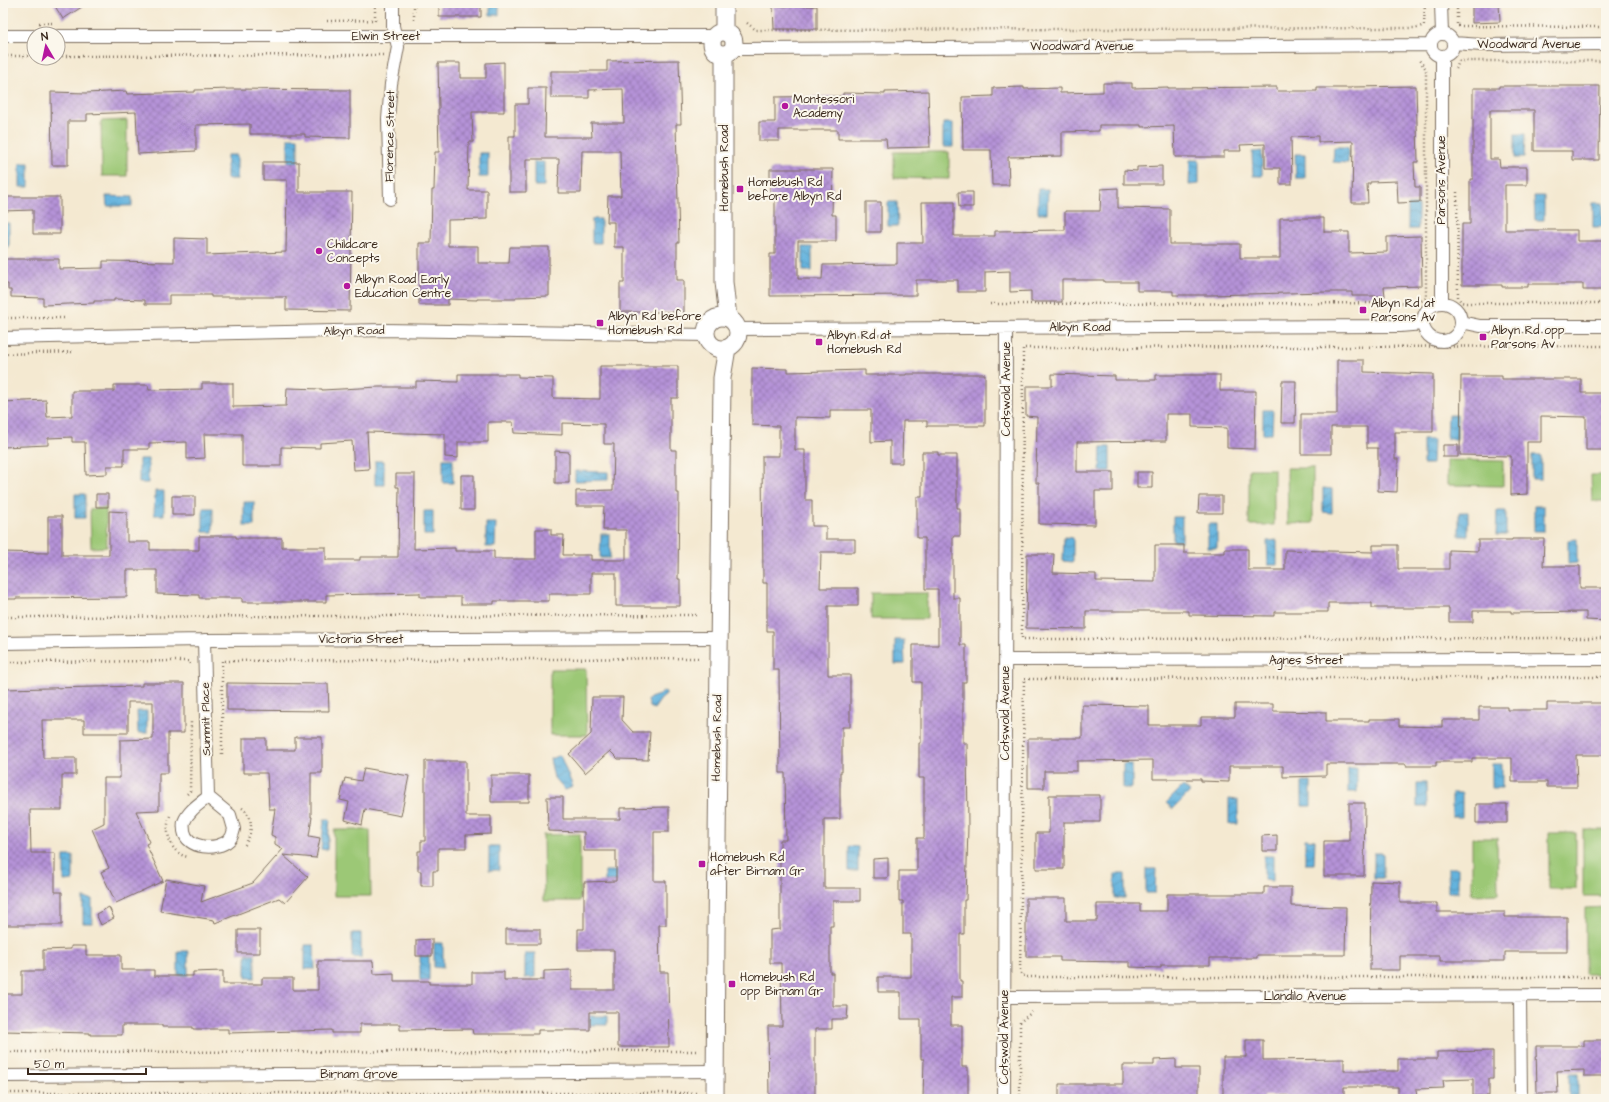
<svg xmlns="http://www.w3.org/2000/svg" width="1609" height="1102" viewBox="0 0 1609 1102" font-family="'Architects Daughter',sans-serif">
  <defs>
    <pattern id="water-waves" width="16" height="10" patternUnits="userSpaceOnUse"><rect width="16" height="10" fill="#64b3de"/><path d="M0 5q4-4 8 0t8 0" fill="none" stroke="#5492b3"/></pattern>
    <pattern id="building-cross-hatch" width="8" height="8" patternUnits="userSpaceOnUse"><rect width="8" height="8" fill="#b593d8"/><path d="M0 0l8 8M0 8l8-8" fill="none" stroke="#9478af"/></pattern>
  </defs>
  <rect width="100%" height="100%" fill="#fbf7ec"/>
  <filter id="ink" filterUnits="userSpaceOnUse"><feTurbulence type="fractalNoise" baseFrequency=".025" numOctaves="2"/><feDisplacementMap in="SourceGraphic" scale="8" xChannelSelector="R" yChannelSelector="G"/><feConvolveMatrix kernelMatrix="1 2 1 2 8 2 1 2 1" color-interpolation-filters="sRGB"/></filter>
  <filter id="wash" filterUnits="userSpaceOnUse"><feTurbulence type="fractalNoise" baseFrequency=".012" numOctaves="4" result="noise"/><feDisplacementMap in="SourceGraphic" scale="16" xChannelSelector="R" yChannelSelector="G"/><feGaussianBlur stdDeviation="0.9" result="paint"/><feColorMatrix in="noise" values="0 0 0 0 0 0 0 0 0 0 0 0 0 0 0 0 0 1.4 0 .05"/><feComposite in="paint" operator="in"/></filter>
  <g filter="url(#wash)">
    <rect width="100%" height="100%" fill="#f4e9d1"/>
    <path fill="#9cc876" stroke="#6c794a" d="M127,120V176H102L101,121Z
      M894,152H949V179L894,178Z
      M1447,460L1503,461V486L1447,485Z
      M1287,468H1313V523L1288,524Z
      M1249,469H1274V525H1249Z
      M1591,475H1606V501H1592Z
      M106,508L107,547L91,548L90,509Z
      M871,593H927V619H871Z
      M550,669H586L587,735H550Z
      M334,830H370L371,896H334Z
      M1583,830H1606V896H1583Z
      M1549,833H1576V889H1549Z
      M580,834V901H544L543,835Z
      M1472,838H1497L1498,894L1472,895Z
      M1606,907V974H1585V908Z"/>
    <path fill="url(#water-waves)" stroke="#506e7e" d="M490,3H499V15H490Z
      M943,123H953V147H943Z
      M1515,134H1525L1524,158H1515Z
      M288,138H298V162H288Z
      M1334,147H1348V163L1333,162Z
      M1262,151V176H1253L1252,152Z
      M479,153H488V177H479Z
      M1295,154H1305V178H1296Z
      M227,155H237V179H227Z
      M1190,160H1199V184L1189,185Z
      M534,162H544V186H534Z
      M20,163H29V187H20Z
      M1038,189H1048L1047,213H1038Z
      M106,196L132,197V206H107Z
      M1534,196H1544V220H1535Z
      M888,202H897L898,226H888Z
      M1593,203H1603V227H1593Z
      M1408,205H1418V229H1408Z
      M592,219H601V243H592Z
      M3,223H9V247H3Z
      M803,247H812V271H803Z
      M1263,410H1273L1272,434H1263Z
      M1448,415H1457V439H1447Z
      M1423,440H1433L1432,464H1423Z
      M1101,447H1110V471H1100Z
      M1532,455H1541V479H1532Z
      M139,459H148V483H139Z
      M443,459H453V483H443Z
      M375,461H384V485H375Z
      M575,471L608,472V480L575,481Z
      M1323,488L1332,489V513L1323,512Z
      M155,491H164V515H154Z
      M75,494H85V518H75Z
      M244,502H254V526H244Z
      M1534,506H1544V531H1534Z
      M203,508H213V532H203Z
      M424,511H433V535H424Z
      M1497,511H1506V535H1496Z
      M1459,512H1468V536H1459Z
      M1173,517H1182V541H1173Z
      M486,523H496L495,547H486Z
      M1208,524H1217V548H1208Z
      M601,534H610V558H600Z
      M1064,537L1073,538V562L1063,561Z
      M1577,539V563L1568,564V540Z
      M1277,540V565H1268L1267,541Z
      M895,640H904L905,664H895Z
      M664,691L666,692V695L661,699L654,709L650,707L648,701L650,698L659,695Z
      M137,711H147V733H138Z
      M560,755L573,787L565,790L554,778L550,759Z
      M1123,764H1132V788H1123Z
      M1492,764H1502V788H1492Z
      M1348,768H1357V792H1348Z
      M1302,782H1311V806H1302Z
      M1417,783H1426L1427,807H1417Z
      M1183,786L1190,792L1173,809L1166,803Z
      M1452,793H1462V817H1452Z
      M1229,799L1238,800V824H1229Z
      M324,819H330L327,850L321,849Z
      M1305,839L1315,840L1314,864H1305Z
      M489,846H499V870H489Z
      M849,846L858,847V871H849Z
      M1374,853H1383V878H1374Z
      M64,856H73V880L64,881Z
      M1264,856H1273V881L1264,880Z
      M1448,868H1458V892H1448Z
      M1146,869H1156L1155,893H1146Z
      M605,871H629V880L605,881Z
      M1115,874H1125V898H1115Z
      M83,898L92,899V923H83Z
      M352,933H361V958L352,957Z
      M434,943H443V968L434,967Z
      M305,945H314L315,969H305Z
      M178,951H188V975H178Z
      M525,953H535V977L525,978Z
      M246,954H255V978H246Z
      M420,956H429V980H420Z
      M583,1016H607V1025H583Z
      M1569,1073H1578V1097H1569Z"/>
    <g id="blocks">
      <path fill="url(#building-cross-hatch)" d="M53,3H88L63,19Z
        M439,3H481V17H439Z
        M1472,3H1499L1500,22L1472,23Z
        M773,6H817V29H774Z
        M679,60L681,124H676L679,243H677V280H684V312H620V283H624V247H614V222H607L608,196H621L620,151H582L581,193H558L559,159H526V192H509V136H515V104H528V88H546L545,137H592L591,123H624L623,89L589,90V98H551V71H607V61Z
        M504,62V112H472L473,142H469L468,190H487V219L448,220V246H478V263H509L510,247H549V296L516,297V299H477V300L448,299V305H419V243H431L432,190H434L435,152H439L438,109H439L438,63H460V78H486V63Z
        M1103,83H1132V88L1168,87V88L1277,87V91H1317V88H1352V87L1416,86L1418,162H1414L1415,187H1420V202L1398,203L1397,181L1370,182V184H1367L1368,203H1352L1353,141L1318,142V136L1291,137L1292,184H1280V168H1265V144L1240,145L1241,151H1224V157H1175L1174,126L1141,127V125H1099V131L1062,132V156L1008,157L1009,185H992L991,150H963L962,97L993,96V88L1024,87V89L1060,88V93L1103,92Z
        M1499,86H1600L1599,160H1572V151H1534V110H1490V159H1499L1500,167H1527V185H1505V230H1577V241H1606V290H1583V284H1528V287H1502V285H1462V224H1470V179H1473V88H1499Z
        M231,89L350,90V138L305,137V134H250V124L196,125V151L138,154L136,112L87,114V121H68V165H52L51,92L86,93L126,91L127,94L195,92V90Z
        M928,91L930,147L887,148L886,139H838V130H779V141H759V122H775V97L843,96V93L885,94V92Z
        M263,162H299V192H352L350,311L286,310V297H211V295H169V304H145V300L114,299V301H94V303L43,305V298L11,297V290H8V284H3V259H59V269L103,268V261L174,262V238L207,239V255L286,252L287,180H263Z
        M1162,166V184H1124V170L1137,171V167Z
        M770,169H833L832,215H836V241H798V279H822L823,265L897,264V243H923L922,202H954V236H995V231L1065,230V211H1100L1101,189L1118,188V208L1170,209V244H1240V258H1280V218H1324V232H1349V253L1387,252V237L1421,236L1422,286L1384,287L1385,296H1352V292H1326L1210,295H1173V291H1137V282H1104V280H1062V302H1031V291L1010,292V271L985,272V292H958V280H916V295L770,296V254H775V197H770Z
        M958,192H973V207H959Z
        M3,197H60V234H33V210L3,211Z
        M866,202H881V232H866Z
        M1337,360H1364V372L1433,374V432H1395V459H1398L1397,492L1378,491V448H1367V427H1331V454H1301V414H1337Z
        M600,366H678V398H671V450H676V493H679L678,579H680V606H616V573H591V594H549V601H494V604H461V597H420V593L326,595V602H242V598H199V595L157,594V570H127V597L16,598V599H3V552L48,553V516H62V555H109V511L127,512V542H150V550H199V536H236V538H282V547H326V560H360V557H398L399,487H396V474H415L414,549L455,548V551H494V559H536V529H551V535H564L563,555H591V560H626V530H603L604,506H576V491L613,490L614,444H604V424L562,423V435L514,433L513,422H488V442H458V458L445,457V434L367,432L369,469L354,470L352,441L320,443V448L281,447V466H242V434H204L205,458L187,459V442L149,443V449H124V466H107V474L86,475L85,442H72V437L48,438V445L3,447V402L46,400L47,417L72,416V391H114V385H148L149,390L202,389V383H233V407L286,406L287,388L322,389V390L379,387H416V381L458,382V374H518V377L553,378V398L600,399Z
        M752,368L788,369V372L865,370V375H906V374H985V426H927V421H903L902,463H890V441L871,442V410H830V418L795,417V450H805V500H812V526H826V539H855V552H821L820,588H858V606H828V675H850V727H842V772H840V819H824V888H860V901H833V926H830V973H833V1006H848L847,1019H832V1029H815V1099H769L768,1026H782L781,963H770V930L780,929V840H786L785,773H780L779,670H773V631H767V583H763L762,456H779V426L752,425Z
        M1052,374L1115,376V380H1156V375H1220V391H1256L1255,449L1227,448V428L1192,427V414H1166V441L1077,442V472H1113V491H1095V525L1039,524V483H1036L1037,417L1026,416V386H1052Z
        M1461,376H1502V379H1581V393H1606V450H1586V417L1541,416V442H1527V494L1511,495V456L1460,455Z
        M1282,381H1296L1295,423H1281Z
        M1443,445H1458V457H1443Z
        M555,451L569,452V483H555Z
        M922,452H938V455H957V508H960V536H953V598H960V645H966V682H963V743H967L968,826L966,900H964V934H960V981H962V997H951V1025H962V1067H968V1099H923L924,1059H921V1019H901V992H878V977H911V934H903V901H899V871H917V838H924V778H919V743H921V682H913V645H938V589H925V538H917V497H922Z
        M1137,472H1152V488H1137Z
        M461,475H474V510H461Z
        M96,494H108V507H96Z
        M172,496H195V515H172Z
        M1199,496H1222V513H1198Z
        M1512,539H1544L1543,566H1580V588H1606V621L1586,620V612L1511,613V611H1473V622H1449V608H1372V603H1328V612H1274V616L1189,615V611H1086V629L1026,628L1027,554H1054L1053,573L1096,574V581L1155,582V545H1184V553H1225V549H1248V570H1285V550L1373,552V545H1398V569H1449V550L1478,551V540H1512Z
        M142,683H184V733H168V773H159V810L136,811L150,842L146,844L163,881L116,903L101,872L109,868L92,829L104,823V778H120V740L153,739V702H128V733H84V720H42L43,758H76V775H62V810H30L31,853H55V892H62V925H3V689L142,686Z
        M227,683L328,684L329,711L227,710Z
        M592,697H623L622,720L633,732H650L648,760L618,759L610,751L585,773L569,754L591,734Z
        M1547,703H1606V755H1576L1577,787H1547V782H1512V758H1472V762H1436V766H1406V764H1326V776L1283,777V766H1229V782L1201,781V779H1153V760L1077,761V771H1044V788H1028V738H1082V705L1149,706V725H1201V717H1235V704H1273V711L1326,712V721H1369V719H1399V726L1442,727V720H1479V707H1507V710H1547Z
        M295,737H322V773H311V817H312L309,836L320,838L316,858L283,855L308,877L285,903L279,898L215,923L214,920L160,911L166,879L204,886L201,902L253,883L283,849L275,844V837L271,835L275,809H269L267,773H243V738H266V750H295Z
        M425,761H466V816H491V834L466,835V848H438V871H433V886H421V871H418V851H421V841H425Z
        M364,768L409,776L401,816L365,809L362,825L345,820L349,802L340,800L345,778L361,781Z
        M491,775H529V802H491Z
        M1049,795H1100V822H1064V869H1036V833H1049Z
        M547,797H563V819H620V808L669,807V832H654V881H666V925H659L660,972H668L669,1047H618V1012H590V1030H538V1034H473L472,1029L400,1030V1024H360V1033H332V1030L228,1033V1029H193V1027H162V1025H122V1035H90V1033L3,1031V994H22V971H43V950L71,949V946H86V955H121V970H154V976H193V972L223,971V984H262V978H293V990H318V961H373L374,974L394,973V981H429V984H472V972H504V980H544V971L572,970V990H614V950H578V929H584V882L616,881V851H584V832L548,831Z
        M1349,803H1365L1364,876H1324V841H1349Z
        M1476,804H1507V823H1476Z
        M1277,835V851H1262V836Z
        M888,858V878H873V859Z
        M1371,881L1400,882V903H1437V912H1505V917H1567V952H1505V961H1440V956H1400V970H1370Z
        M1264,887H1291V906L1346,907L1345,955H1257V958H1210V965H1161V968L1130,967V962L1060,961V957H1026V898H1066V921H1097V904H1140V911H1167V894H1264Z
        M109,907L114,918L101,925L96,914Z
        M506,929H540V944H506Z
        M238,930H260V953H238Z
        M432,939V956H416V940Z
        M1246,1040H1263V1060L1344,1059V1071H1398V1059H1437V1052L1493,1051V1079H1489V1096H1473V1079L1443,1080L1444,1088L1416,1089L1417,1099H1398V1087H1344V1099H1288V1096H1264V1099H1223V1057H1246Z
        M1584,1040H1606V1076H1584V1070L1557,1071L1558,1093H1537L1536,1046H1584Z
        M1176,1059V1068H1199V1099H1059V1084H1123V1065H1154V1060Z"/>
    </g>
  </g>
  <g filter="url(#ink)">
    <use href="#blocks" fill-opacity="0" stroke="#7c6d5d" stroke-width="1"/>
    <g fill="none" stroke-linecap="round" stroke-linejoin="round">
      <defs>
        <path id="street" d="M1441,3L1442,34
          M1431 45a11 11 0 1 1 22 0a11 11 0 1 1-22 0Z
          M3,36H34
          M58,36H709L713,39
          M1453,43L1482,45L1606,44
          M734,47L738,49H746L1430,45
          M1442,56V303
          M390,199L388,119L391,84L398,47L393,26V3
          M1423 322a19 19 0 1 1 38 0a19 19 0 1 1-38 0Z
          M1461,322L1480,326H1606
          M737,329L1400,326L1423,324
          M3,338L384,330L706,335
          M204,640L208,797L230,815L234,829C233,833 232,838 229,840C217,851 187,849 184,831C184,828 183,825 184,822C188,811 199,804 208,797
          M3,643L204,640L718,638
          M1006,660L1606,659
          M1520,996L1521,1099
          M1004,997L1606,995
          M3,1076L715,1071
          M1004,1099L1006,328"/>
        <path id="secondary" d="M712 43a11 11 0 1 1 22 0a11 11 0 1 1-22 0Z
          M724,32V3
          M724,54V282L728,318
          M706 333a16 16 0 1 1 32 0a16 16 0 1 1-32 0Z
          M715,1099L716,935L722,378L727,348"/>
      </defs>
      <use href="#street" stroke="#7c6d5d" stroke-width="14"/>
      <use href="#secondary" stroke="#7c6d5d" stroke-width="19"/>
      <path stroke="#7c6d5d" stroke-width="2.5" stroke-dasharray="1 3" stroke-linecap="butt" d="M1457,18V3
        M414,20V3
        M327,21L375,20V3
        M39,23H52
        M747,23L756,30L1417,28L1424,25L1425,3
        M1457,23V26L1606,27
        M3,56H34
        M58,56L383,55
        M1456,69L1459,61H1606
        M1457,192L1458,297L1461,302L1466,303H1606
        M990,304L1418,303L1426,298V69L1418,59
        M3,318H66
        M1606,346L1023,348L1022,639L1606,638
        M3,354L74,352
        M3,617L699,615
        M3,662L189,661L190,664
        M1606,677L1024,679L1020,972L1022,975L1027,977H1606
        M222,754V661L699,658
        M187,794L190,791L191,721
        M242,808C255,817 252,835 244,846
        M170,816C164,831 170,855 189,857
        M3,1052L696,1051
        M3,1093H696
        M1534,1094L1542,1099
        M1020,1099V1022L1032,1012"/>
      <use href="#street" stroke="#fff" stroke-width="12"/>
      <use href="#secondary" stroke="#fff" stroke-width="17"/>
    </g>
  </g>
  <g fill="#b5179e" stroke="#fbf7ec" stroke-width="1.5">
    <circle cx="785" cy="106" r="4"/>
    <rect x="736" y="185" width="8" height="8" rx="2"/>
    <circle cx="319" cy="251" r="4"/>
    <circle cx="347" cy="286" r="4"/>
    <rect x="1359" y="306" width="8" height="8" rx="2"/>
    <rect x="596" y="319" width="8" height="8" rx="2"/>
    <rect x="1479" y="333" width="8" height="8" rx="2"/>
    <rect x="815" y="338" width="8" height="8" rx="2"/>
    <rect x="698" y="860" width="8" height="8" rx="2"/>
    <rect x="728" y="980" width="8" height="8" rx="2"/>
  </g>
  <g text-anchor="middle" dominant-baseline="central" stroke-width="4" stroke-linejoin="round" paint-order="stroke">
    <g font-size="12" fill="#3b2a1e" stroke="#fbf7ec">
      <text x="386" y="36">Elwin Street</text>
      <text x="1529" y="44">Woodward Avenue</text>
      <text x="1082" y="46">Woodward Avenue</text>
      <text transform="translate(390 136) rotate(-89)">Florence Street</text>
      <text transform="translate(724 168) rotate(-90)">Homebush Road</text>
      <text transform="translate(1441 180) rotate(-90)">Parsons Avenue</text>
      <text x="1080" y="327">Albyn Road</text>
      <text transform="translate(354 331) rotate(-1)">Albyn Road</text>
      <text transform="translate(1006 389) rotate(-90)">Cotswold Avenue</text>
      <text x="361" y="639">Victoria Street</text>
      <text x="1306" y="660">Agnes Street</text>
      <text transform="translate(1005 713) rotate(-90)">Cotswold Avenue</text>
      <text transform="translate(206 719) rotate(-91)">Summit Place</text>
      <text transform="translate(717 738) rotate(-89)">Homebush Road</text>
      <text x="1305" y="996">Llandilo Avenue</text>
      <text transform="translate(1004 1037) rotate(-90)">Cotswold Avenue</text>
      <text x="359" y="1074">Birnam Grove</text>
    </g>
    <g font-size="12" fill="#3b2a1e" stroke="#fbf7ec" text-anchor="start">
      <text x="793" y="99">Montessori<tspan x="793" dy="14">Academy</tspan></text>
      <text x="748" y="182">Homebush Rd<tspan x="748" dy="14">before Albyn Rd</tspan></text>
      <text x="327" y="244">Childcare<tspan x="327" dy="14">Concepts</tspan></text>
      <text x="355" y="279">Albyn Road Early<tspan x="355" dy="14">Education Centre</tspan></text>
      <text x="1371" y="303">Albyn Rd at<tspan x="1371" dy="14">Parsons Av</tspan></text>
      <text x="608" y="316">Albyn Rd before<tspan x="608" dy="14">Homebush Rd</tspan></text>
      <text x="1491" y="330">Albyn Rd opp<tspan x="1491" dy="14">Parsons Av</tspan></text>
      <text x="827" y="335">Albyn Rd at<tspan x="827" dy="14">Homebush Rd</tspan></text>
      <text x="710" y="857">Homebush Rd<tspan x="710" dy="14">after Birnam Gr</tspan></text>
      <text x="740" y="977">Homebush Rd<tspan x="740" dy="14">opp Birnam Gr</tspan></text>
    </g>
  </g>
  <rect width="1609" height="1102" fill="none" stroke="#fbf7ec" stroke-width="16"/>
  <g transform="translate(46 46) rotate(351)"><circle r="19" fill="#fbf7ec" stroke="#aea59a"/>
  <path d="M0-3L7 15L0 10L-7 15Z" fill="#b5179e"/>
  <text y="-6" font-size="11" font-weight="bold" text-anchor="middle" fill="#3b2a1e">N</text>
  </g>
  <path d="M28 1068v6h118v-6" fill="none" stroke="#3b2a1e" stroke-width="2"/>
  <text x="34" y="1068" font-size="12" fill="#3b2a1e" stroke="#fbf7ec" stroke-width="3" paint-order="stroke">50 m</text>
</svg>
